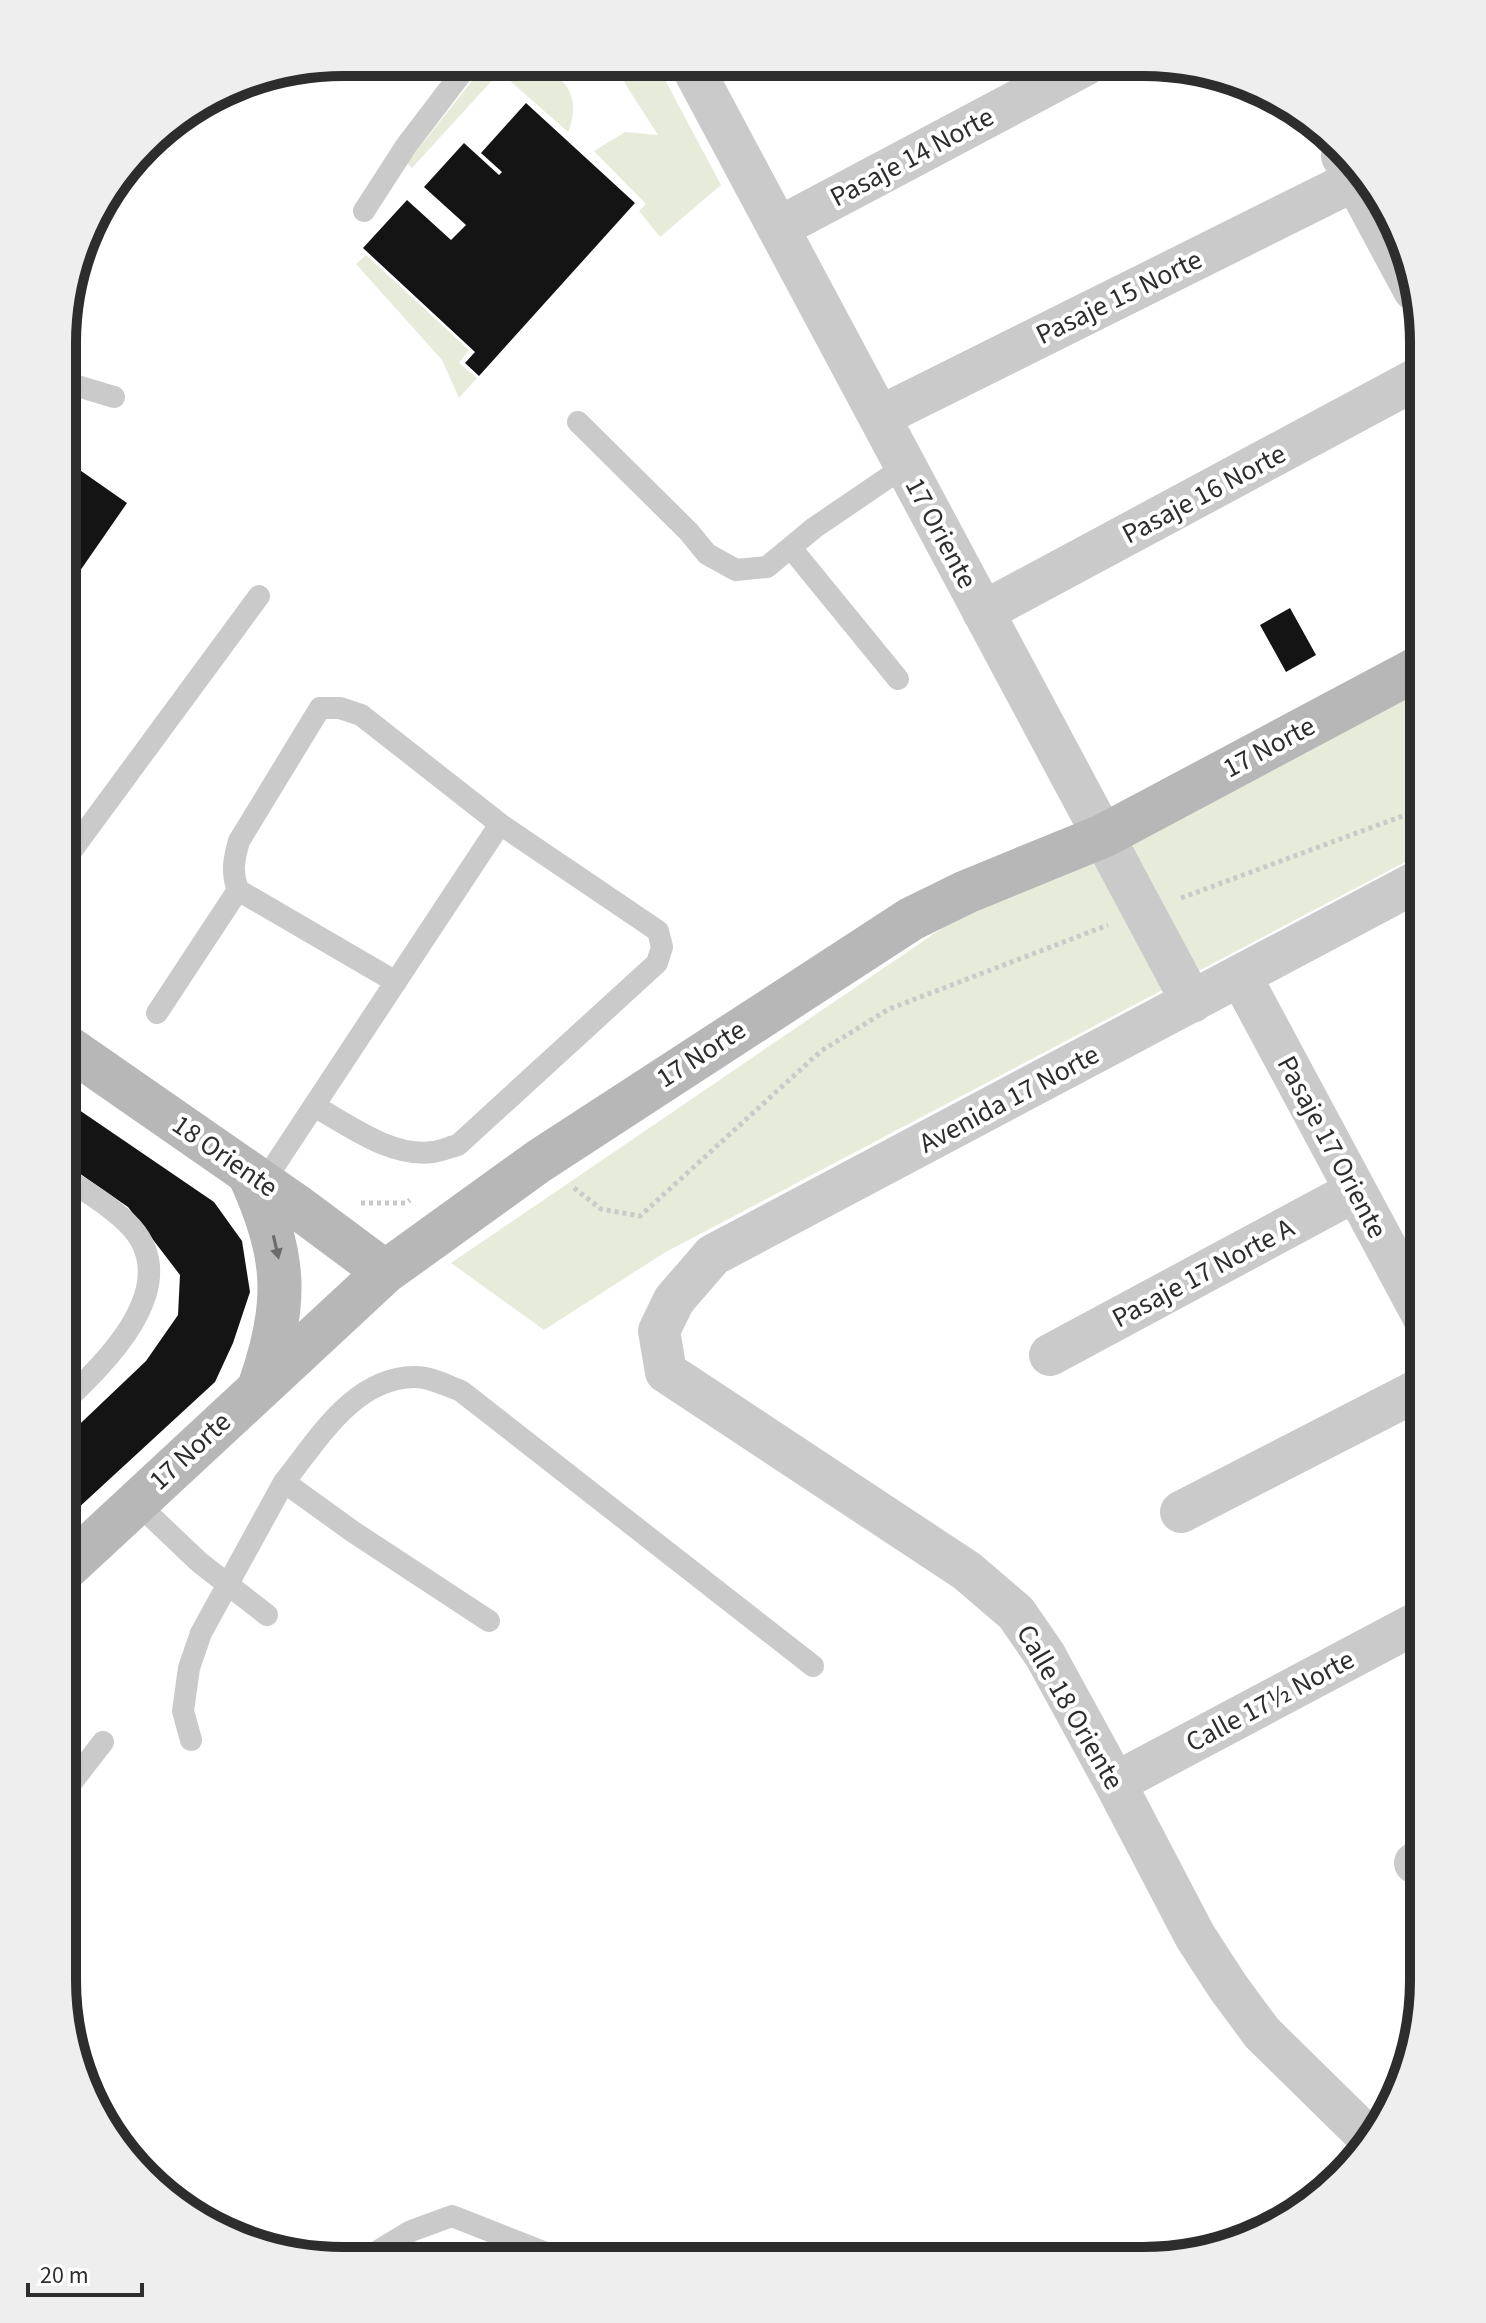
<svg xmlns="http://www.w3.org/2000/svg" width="1486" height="2323" viewBox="0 0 1486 2323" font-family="'Source Sans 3',sans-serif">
  <rect width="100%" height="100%" fill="#fff"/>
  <path fill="#e6ebda" d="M487,62H509L412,168L407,163Z
    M625,63H656L721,185L660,237L639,211L646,204L594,151L625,132L658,135L617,71Z
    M538,67C569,76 581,102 568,132L507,78Z
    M366,255L469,350L459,363L477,378L459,398L442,360L356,264Z
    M1424,677V852L664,1253L544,1330L451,1263L944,927Z"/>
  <path fill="#141414" d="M526,103L635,203L479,376L465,363L475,352L363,248L407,200L451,240L466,225L424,187L464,143L499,175L502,172L481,153Z
    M64,459L127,503L64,594Z
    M1290,608L1316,655L1286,672L1260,625Z
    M63,1099L214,1202L242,1241L250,1292L233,1343L215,1382L63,1522V1440L146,1361L178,1315L180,1275L128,1207L63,1162Z"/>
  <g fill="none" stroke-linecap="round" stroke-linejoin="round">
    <path stroke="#cacaca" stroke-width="5" stroke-dasharray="4 4" stroke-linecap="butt" d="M1181,898L1424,808
      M574,1188L601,1209L640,1216L821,1051L889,1009L1108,925
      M361,1203H406L410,1200"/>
    <path stroke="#cacaca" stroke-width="22" d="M364,211L406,146L470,62
      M64,382L114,397
      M578,422L689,532L707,554L736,570L767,567L814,528L905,466
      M791,548L898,679
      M64,861L259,596
      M396,982L238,890C231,872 234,859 239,841L320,708H340L361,715L500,824
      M157,1013L238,890
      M263,1183L500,824L658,931L662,947L657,963L458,1145C450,1147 441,1151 433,1152C391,1158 349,1125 314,1106
      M63,1403C104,1364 184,1288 132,1228C113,1207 86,1192 63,1176
      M284,1482C318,1440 353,1378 414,1377C429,1376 447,1386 461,1391L813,1666
      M136,1502L199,1562L267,1615
      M191,1740L183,1711L189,1668L201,1633L284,1482L352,1531L489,1621
      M62,1795L103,1742
      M168,2198L179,2206
      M365,2259L411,2231L452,2216L561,2259"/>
    <path stroke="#cacaca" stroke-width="42" d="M690,63L1192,1002
      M1342,156L1414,290
      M778,228L1087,64
      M879,417L1359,178
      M983,612L1424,375
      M1241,977L1424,1318
      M1050,1355L1355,1191
      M1181,1512L1424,1387
      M1115,1783L1424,1619
      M1415,1863L1423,1859
      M1372,2141L1262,2033L1228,1987L1195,1936L1115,1783L1045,1655L1016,1613L967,1571L666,1372L659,1331L674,1300L713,1255L1424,878"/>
    <path stroke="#b7b7b7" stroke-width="44" d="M63,1044L295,1205L385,1272
      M249,1174C286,1253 289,1303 260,1385
      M63,1571L385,1272L539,1161L911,919L966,892L1103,836L1424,665"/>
  </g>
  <defs><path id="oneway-solid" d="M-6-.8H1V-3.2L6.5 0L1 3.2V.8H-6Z" transform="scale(2)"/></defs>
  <use fill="#6b6b6b" href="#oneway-solid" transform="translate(276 1247) rotate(77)"/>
  <g text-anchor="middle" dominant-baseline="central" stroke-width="8" stroke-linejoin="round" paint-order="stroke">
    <g font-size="28" fill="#2d2d2d" stroke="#fff">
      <text transform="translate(912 157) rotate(-28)">Pasaje 14 Norte</text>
      <text transform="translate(1119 297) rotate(-26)">Pasaje 15 Norte</text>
      <text transform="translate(1204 494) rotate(-28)">Pasaje 16 Norte</text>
      <text transform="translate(941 533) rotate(62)">17 Oriente</text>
      <text transform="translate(1269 747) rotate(-28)">17 Norte</text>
      <text transform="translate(701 1054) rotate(-33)">17 Norte</text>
      <text transform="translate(1009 1099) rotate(-28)">Avenida 17 Norte</text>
      <text transform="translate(1332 1147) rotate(62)">Pasaje 17 Oriente</text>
      <text transform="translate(225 1156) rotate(35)">18 Oriente</text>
      <text transform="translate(1203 1273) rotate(-28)">Pasaje 17 Norte A</text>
      <text transform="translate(190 1451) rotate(-43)">17 Norte</text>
      <text transform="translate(1270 1701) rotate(-28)">Calle 17½ Norte</text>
      <text transform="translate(1070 1707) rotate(60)">Calle 18 Oriente</text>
    </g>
  </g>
  <path d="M0 0H1486V2323H0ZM343 76H1143A267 267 0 0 1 1410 343V1980A267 267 0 0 1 1143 2247H343A267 267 0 0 1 76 1980V343A267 267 0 0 1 343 76Z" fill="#eee" fill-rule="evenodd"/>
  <path fill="none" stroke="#2d2d2d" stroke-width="10" d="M343 76H1143A267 267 0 0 1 1410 343V1980A267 267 0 0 1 1143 2247H343A267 267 0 0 1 76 1980V343A267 267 0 0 1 343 76Z"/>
  <path d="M28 2283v12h114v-12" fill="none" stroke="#2d2d2d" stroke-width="4"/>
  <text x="40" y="2283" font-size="24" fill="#2d2d2d" stroke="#ffffff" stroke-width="6" paint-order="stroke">20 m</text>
</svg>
